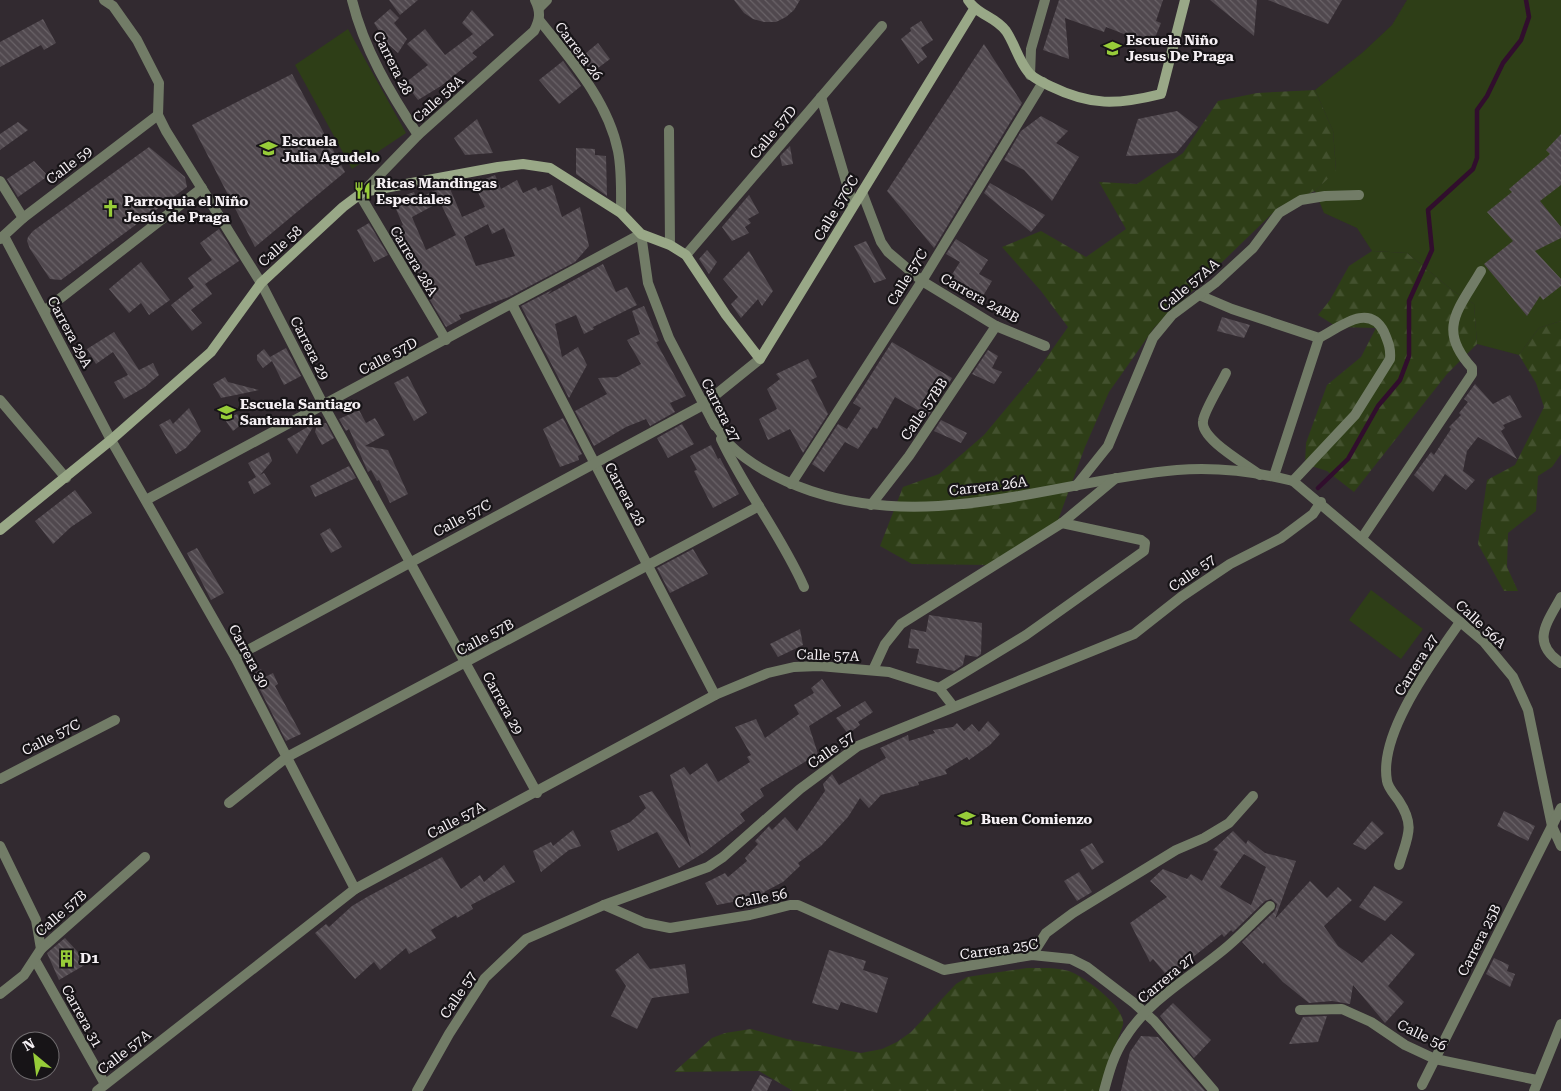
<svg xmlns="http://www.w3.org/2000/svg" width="1561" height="1091" font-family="'Roboto Serif',serif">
<defs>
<pattern id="forest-firs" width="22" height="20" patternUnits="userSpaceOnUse" patternTransform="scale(1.25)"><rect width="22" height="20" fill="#2e3e17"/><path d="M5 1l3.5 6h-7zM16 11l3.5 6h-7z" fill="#43512e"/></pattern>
<pattern id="building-back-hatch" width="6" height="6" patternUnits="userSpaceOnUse" patternTransform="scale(1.25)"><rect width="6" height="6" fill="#50484e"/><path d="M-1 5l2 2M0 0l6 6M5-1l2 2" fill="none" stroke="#6a6368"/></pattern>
</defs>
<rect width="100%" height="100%" fill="#322a30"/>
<!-- grass -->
<g fill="#2e3e17">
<polygon points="1407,0 1561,0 1561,321 1539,328 1519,355 1477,344 1474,304 1453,291 1407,253 1372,251 1357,228 1324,213 1315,191 1336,170 1333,131 1315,90 1362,53 1392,25"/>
<polygon points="348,29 406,133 352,169 295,65"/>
<polygon points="1371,590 1423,629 1401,659 1349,620"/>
</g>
<!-- forest -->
<g fill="url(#forest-firs)">
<polygon points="1315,90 1333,131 1336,171 1315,191 1279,207 1154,328 1109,392 1085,447 1054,531 991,565 912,564 880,546 903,487 939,474 984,435 1035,374 1068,327 1041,291 1002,247 1041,231 1086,257 1126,229 1099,182 1137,184 1183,153 1218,101 1257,93"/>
<polygon points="1372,251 1407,253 1453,291 1474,304 1477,344 1447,374 1354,492 1327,471 1305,464 1306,443 1327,385 1361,357 1376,328 1337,327 1318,315 1330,300 1349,266"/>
<polygon points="1561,321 1561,454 1552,467 1538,476 1536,511 1508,533 1507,567 1518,591 1504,591 1478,544 1487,480 1515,465 1544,407 1536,383 1519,355 1539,328"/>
<path d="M1027,968C1041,968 1055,967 1069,971C1085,977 1126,1007 1123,1025L1099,1091H793L759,1071L674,1072L712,1038L725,1033L751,1029L787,1039L861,1053L882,1049L897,1042L911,1032L956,984L967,977Z"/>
</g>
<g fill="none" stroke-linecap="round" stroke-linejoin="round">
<!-- stream -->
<polyline stroke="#310e2d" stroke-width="4.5" points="1318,488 1348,459 1378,406 1400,380 1409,356 1409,301 1432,250 1428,210 1473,169 1477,158 1477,110 1487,96 1503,63 1521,40 1529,17 1526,0"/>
</g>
<!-- building -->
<g fill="url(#building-back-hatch)" fill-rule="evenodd">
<polygon points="389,0 418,0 400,15"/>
<polygon points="734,0 800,0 794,10 786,17 776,22 764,22 753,19 744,13"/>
<polygon points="1059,0 1163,0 1156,21 1161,23 1152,45 1106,27 1104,32 1065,18 1069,59 1043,50"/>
<polygon points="1210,0 1257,0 1254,36"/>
<polygon points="1268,0 1342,0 1328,24"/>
<polygon points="390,9 399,18 394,23 407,39 398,53 381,38 383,37 374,23"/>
<polygon points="472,10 494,35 472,53 477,57 441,86 418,100 405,83 428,65 407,44 425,29 445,55 473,34 462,23"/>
<polygon points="43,19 56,43 44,50 41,45 0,67 0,42"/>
<polygon points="921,21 933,40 921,48 927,57 918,64 901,39 911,31 910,28"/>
<polygon points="598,43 610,59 590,74 579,59"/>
<polygon points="984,44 1022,103 934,248 887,191"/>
<polygon points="563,61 581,86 559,104 539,80"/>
<polygon points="292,74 345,172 255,247 192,125"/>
<polygon points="1177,111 1198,127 1176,153 1126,156 1138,119"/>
<polygon points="1041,116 1068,131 1056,143 1079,157 1052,201 1024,170 1004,160 1021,131"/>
<polygon points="477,119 493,153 465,155 454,138"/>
<polygon points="18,122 28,130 0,150 0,134"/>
<polygon points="1561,134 1561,185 1540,201 1561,227 1561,238 1535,251 1561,279 1561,286 1543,300 1540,296 1527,316 1484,264 1513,241 1487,212 1512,192 1509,189 1550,154 1546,150"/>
<polygon points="790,146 793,164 782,166 780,156"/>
<polygon points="149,147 185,177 187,187 61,280 50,279 30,249 27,241 28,237 33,231"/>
<polygon points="576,148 595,149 595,155 606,156 607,196 576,174"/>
<polygon points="34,161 48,176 18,197 7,179"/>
<path d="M495,175L501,189L517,180L523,193L536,187L538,191L552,185L562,217L580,207L589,246L575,262L509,297L459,315L461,319L446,327L421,285L404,246L400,249L390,232L403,225L392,200L414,192L417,199L448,184L462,217L485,207L474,184ZM440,202L456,235L426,250L412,217ZM488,224L492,234L504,228L515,256L476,266L464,237Z"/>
<polygon points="990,183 1045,215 1031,232 984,193"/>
<polygon points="749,195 759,213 748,219 751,223 745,227 749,233 732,241 722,227"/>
<polygon points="369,223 388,255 374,262 357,230"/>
<polygon points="219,229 239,261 205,284 212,294 191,310 202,323 192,331 171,305 194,287 188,278 212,260 200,243"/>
<polygon points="956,239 988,260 979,274 992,281 983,296 949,279 960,262 946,254"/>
<polygon points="866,241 886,279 874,283 854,246"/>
<polygon points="707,250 717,262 709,274 699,259"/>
<polygon points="749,251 773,291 762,306 758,299 741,318 731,304 738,297 723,279"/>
<polygon points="141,262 170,300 149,315 141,303 129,313 109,289"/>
<polygon points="603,264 616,292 627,287 637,305 593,327 594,329 584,334 576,315 555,324 562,357 578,347 587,365 569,398 521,306 552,290 547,295"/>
<polygon points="644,306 659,341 656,342 686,396 670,403 675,412 650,426 646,419 626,427 594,446 575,411 607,394 598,378 617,377 641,364 627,340 640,334 632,311"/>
<polygon points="1222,317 1250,325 1244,338 1217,331"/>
<polygon points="114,332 139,370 153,363 159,375 145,387 124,399 114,382 128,375 113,352 96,364 87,349"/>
<polygon points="892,342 952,378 928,416 895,397 877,429 873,427 858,449 845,442 824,472 812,464 838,424 847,429 861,408 853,403"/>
<polygon points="286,348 301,376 284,385 272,361 263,368 257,360 257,355 264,349 270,357"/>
<polygon points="988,350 998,356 992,368 1002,372 994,384 972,374"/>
<polygon points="808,359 817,377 811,380 828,414 803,453 790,429 768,440 759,419 777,409 767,389 780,379 776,374"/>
<polygon points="408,376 427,413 414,421 394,383"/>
<polygon points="225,377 228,382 259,390 221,398 213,384"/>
<polygon points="1475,384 1493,404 1510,395 1522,417 1503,425 1505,428 1501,431 1517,459 1478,437 1467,451 1463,471 1475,480 1466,490 1445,474 1433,492 1414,475 1431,452 1434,455 1451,429 1449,427 1461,415 1459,413 1468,402 1464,399"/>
<polygon points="189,408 201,431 186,448 176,454 159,425 170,419 173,424"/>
<polygon points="359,410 366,423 375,418 385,435 365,446 388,450 408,494 390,503 379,480 377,481 371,470 368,472 349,429 346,431 339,419"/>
<polygon points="237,414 243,423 233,431 225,420"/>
<polygon points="563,418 582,454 578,456 579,460 560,467 543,429"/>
<polygon points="941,420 967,433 961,443 934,431"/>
<polygon points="316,422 297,454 287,439"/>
<polygon points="326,423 334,438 322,445 315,432 317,424"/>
<polygon points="682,424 694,444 668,458 657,438"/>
<polygon points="711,445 718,459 720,458 739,494 713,508 694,471 697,470 690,456"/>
<polygon points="269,452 272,461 260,475 264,473 271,484 254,494 248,482 256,477 248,463"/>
<polygon points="349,466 356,478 315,497 310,486"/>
<polygon points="75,490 92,513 71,527 53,544 35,521"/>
<polygon points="330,528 342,547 331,553 320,534"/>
<polygon points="197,548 224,593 211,600 187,553"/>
<polygon points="693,549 708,574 670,593 657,568"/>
<polygon points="929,615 982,623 981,654 977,657 965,655 963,665 954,671 916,663 919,649 908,648 911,629 926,632"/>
<polygon points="800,629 803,645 778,657 770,644"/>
<polygon points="261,669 265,677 273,673 278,684 275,686 301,734 286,741 252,674"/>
<polygon points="822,679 841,706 809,726 818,754 760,789 764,796 740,814 745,821 705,852 679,868 657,832 618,851 610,831 630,822 646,808 639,796 652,791 691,848 670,775 684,767 690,775 707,763 718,782 750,762 747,757 751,755 735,727 756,719 765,738 799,714 794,705 814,693 811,688"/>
<polygon points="865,701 873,712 858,722 860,725 848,734 836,718"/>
<polygon points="988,721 1000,734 990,745 969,760 967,757 945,770 947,774 918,782 919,785 881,795 869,808 860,798 848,817 821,846 798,863 800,866 783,882 764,892 767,896 755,901 753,898 717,905 705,883 725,873 728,877 747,861 745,858 758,844 755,841 769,826 772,830 785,817 797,831 825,791 823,784 832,774 839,785 886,758 880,748 908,735 909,741 935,733 933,730 953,727 957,723 964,731 972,724 979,732"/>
<polygon points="1504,811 1535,826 1528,841 1497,826"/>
<polygon points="1372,821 1384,833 1365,850 1353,844"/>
<polygon points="573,830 581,846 569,850 541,872 533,851 551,842 553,846"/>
<path d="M1233,831L1246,844L1248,840L1265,853L1296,861L1275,919L1310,881L1327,898L1338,887L1352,900L1324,926L1338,946L1362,963L1391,934L1415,954L1388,986L1404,1002L1385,1023L1353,985L1350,1004L1332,1001L1309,1003L1283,982L1264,962L1263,964L1242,942L1275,911L1277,904L1271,899L1265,901L1233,932L1231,930L1224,937L1222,934L1168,977L1153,959L1150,962L1130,923L1167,897L1150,881L1163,869L1187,879L1191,874L1202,881L1218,852L1213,850ZM1244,854L1266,867L1251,905L1220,887Z"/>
<polygon points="1092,843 1104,862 1092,870 1080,850"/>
<polygon points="442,857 461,889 480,875 484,882 504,865 515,882 471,905 473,909 457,918 456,915 431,930 436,938 409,954 406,948 380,970 374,962 355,979 315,933 326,924 329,927 352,906 367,897"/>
<polygon points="1079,872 1092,892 1077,901 1064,881"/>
<polygon points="1374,886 1403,902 1385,921 1359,907"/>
<polygon points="65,938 88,963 59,980 47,953"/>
<polygon points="829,950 866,961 863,970 888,978 877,1013 841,1002 838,1010 812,1003"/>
<polygon points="638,953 650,969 685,964 689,993 652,998 637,1029 611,1016 626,986 615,970"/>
<polygon points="1494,958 1509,965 1507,971 1515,974 1510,987 1486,974"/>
<polygon points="1173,1003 1211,1040 1194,1058 1160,1016"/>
<polygon points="1327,1016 1318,1042 1289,1044 1303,1017"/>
<polygon points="1141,1036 1158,1037 1205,1091 1121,1091 1130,1052"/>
<polygon points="760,1075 772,1080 767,1091 751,1091"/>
</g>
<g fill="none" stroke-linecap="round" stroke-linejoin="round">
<!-- street -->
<g stroke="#727c67" stroke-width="10">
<polyline points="104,0 113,6 137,40 159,83 158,115 166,131 261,283 324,406 537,793"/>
<path d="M352,0C364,49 390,93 418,135"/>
<polyline points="539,8 547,0"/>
<path d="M540,21C571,60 608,101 618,151C622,171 621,193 621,213"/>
<polyline points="1030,75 1031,49 1045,0"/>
<polyline points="821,97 853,205"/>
<polyline points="669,130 670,245"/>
<polyline points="0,181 23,218"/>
<path d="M363,192L418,135L534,31C540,20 541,12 535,0"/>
<polyline points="862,192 881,242 888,252 922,281 996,326 1045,346"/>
<polyline points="360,195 446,340"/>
<polyline points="4,236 111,440 235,657 355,889"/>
<polyline points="0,239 23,218 158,115"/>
<polyline points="686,255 882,26"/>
<path d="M1199,295L1232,309L1319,338C1340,327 1369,302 1384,332C1388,342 1391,348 1390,359L1355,415L1293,481"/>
<polyline points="512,304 715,695"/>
<polyline points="44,311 202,188"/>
<path d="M1226,373C1221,384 1204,411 1203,421C1200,439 1246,464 1260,475"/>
<polyline points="0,400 66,478"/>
<path d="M712,420C718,428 723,437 729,444C751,466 782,481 811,491C934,532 1054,481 1177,470C1214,467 1257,472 1293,481L1484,642L1513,677L1528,710L1552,826L1561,846"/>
<path d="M721,439C745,490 781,535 804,587"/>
<polyline points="1274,476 1319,338"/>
<polyline points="791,484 922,281 1043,82"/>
<polyline points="1076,486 1108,446 1153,338 1172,315 1215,283 1253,248 1279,213 1301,200 1325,196 1359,195"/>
<polyline points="146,500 641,234 648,283 669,338 715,426"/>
<polyline points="871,505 909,456 996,326"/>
<path d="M1362,538L1472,374V368C1436,329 1459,309 1481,271"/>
<path d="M1561,597C1547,623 1530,642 1561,663"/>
<polyline points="235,657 703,405 760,359"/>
<polyline points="873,670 885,644 901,624 1062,523 1116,478"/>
<polyline points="939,688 1026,635 1144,551 1145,543 1141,540 1062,523"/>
<polyline points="0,779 115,720"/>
<polyline points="229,803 287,757 759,506"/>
<polyline points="0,846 36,920 41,949"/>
<path d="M1399,865C1407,837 1416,827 1399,801C1395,795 1388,788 1387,781C1378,733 1434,660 1460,622"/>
<polyline points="604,905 645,923 670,928 750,915 790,905 798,905 944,970 1032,955 1071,959 1087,967 1134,1003 1154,1021 1214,1091"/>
<polyline points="1032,955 1046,933 1073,913 1176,850 1204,838 1229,823 1253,796"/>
<polyline points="35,960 105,1084"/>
<polyline points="0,994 24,975 41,949 145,857"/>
<polyline points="1300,1010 1342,1009 1371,1022 1405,1045 1435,1059 1537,1080"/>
<polyline points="1422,1085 1561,808"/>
<polyline points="97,1091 355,889 715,695 768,673 794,667 819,666 889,672 939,688 953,706"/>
<polyline points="417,1091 449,1034 485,978 526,939 604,905 708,867 723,857 800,789 858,746 1134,634 1181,597 1230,564 1281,538 1313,514 1321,502"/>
<path d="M1104,1091C1109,1072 1114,1054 1125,1038C1150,998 1193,976 1228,946C1243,933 1256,919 1270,906"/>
<polyline points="1534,1091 1561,1024"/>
</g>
<!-- secondary -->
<g stroke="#99a887" stroke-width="10">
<path d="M968,0C977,15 995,16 1006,31C1015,44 1019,63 1030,74C1035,79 1044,83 1050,86C1091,106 1117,105 1161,94L1185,0"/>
<polyline points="0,530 111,440 211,352 261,283 343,207 363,192 498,167 523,164 550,168 621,213 641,234 670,245 686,255 726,315 760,359 974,9"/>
</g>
</g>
<!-- icons -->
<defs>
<symbol id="school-bare" viewBox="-9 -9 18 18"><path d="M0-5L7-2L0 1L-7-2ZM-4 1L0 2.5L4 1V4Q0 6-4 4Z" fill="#97cc39" stroke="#171417" stroke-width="2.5" paint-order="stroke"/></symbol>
<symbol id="university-bare" viewBox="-9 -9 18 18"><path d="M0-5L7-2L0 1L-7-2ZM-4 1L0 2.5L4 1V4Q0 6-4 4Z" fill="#97cc39" stroke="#171417" stroke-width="2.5" paint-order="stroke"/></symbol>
<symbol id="restaurant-bare" viewBox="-9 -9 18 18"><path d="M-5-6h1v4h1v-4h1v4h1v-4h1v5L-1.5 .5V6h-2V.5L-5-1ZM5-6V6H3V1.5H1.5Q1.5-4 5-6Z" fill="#97cc39" stroke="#171417" stroke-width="2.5" paint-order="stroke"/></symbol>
<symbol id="church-bare" viewBox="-9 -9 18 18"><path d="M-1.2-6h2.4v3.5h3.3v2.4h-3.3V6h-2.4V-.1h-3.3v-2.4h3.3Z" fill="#97cc39" stroke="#171417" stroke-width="2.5" paint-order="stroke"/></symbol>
<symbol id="building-bare" viewBox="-9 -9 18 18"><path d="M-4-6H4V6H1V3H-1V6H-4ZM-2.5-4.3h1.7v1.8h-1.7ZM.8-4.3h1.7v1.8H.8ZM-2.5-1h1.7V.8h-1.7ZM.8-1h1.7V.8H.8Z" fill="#97cc39" stroke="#171417" stroke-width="2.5" paint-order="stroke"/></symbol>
</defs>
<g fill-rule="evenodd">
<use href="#school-bare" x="1100" y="36" width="25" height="25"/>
<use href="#university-bare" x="256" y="136" width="25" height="25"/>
<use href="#restaurant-bare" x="350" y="178" width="25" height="25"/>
<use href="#church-bare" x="98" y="196" width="25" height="25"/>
<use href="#school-bare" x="214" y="400" width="25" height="25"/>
<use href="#school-bare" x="954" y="806" width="25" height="25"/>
<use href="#building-bare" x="54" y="946" width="25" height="25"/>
</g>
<g text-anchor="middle" stroke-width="4.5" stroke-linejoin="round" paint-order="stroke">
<!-- poi labels -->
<g font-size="14" font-weight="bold" fill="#f5f0f4" stroke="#171417" text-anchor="start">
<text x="1126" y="45">Escuela Niño<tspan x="1126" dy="16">Jesus De Praga</tspan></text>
<text x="282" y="146">Escuela<tspan x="282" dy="16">Julia Agudelo</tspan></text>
<text x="376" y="188">Ricas Mandingas<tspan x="376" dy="16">Especiales</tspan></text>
<text x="124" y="206">Parroquia el Niño<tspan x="124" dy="16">Jesús de Praga</tspan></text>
<text x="240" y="409">Escuela Santiago<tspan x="240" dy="16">Santamaria</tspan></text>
<text x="981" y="824">Buen Comienzo</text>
<text x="80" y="963">D1</text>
</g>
<!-- street labels -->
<g font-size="14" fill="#f5f0f4" stroke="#171417">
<text transform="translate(579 51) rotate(53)" y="5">Carrera 26</text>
<text transform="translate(393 63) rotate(63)" y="5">Carrera 28</text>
<text transform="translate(438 99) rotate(-42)" y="5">Calle 58A</text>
<text transform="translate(773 132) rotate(-50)" y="5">Calle 57D</text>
<text transform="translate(69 165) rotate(-37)" y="5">Calle 59</text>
<text transform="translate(836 208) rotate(-59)" y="5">Calle 57CC</text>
<text transform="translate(280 246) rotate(-42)" y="5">Calle 58</text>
<text transform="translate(414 261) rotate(59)" y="5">Carrera 28A</text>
<text transform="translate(907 277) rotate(-58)" y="5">Calle 57C</text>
<text transform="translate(1189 285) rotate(-40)" y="5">Calle 57AA</text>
<text transform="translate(980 298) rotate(29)" y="5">Carrera 24BB</text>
<text transform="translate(70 332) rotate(62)" y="5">Carrera 29A</text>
<text transform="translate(310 348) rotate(63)" y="5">Carrera 29</text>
<text transform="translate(388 356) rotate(-28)" y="5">Calle 57D</text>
<text transform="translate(924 409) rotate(-56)" y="5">Calle 57BB</text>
<text transform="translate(721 410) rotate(63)" y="5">Carrera 27</text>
<text transform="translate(988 486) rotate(-7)" y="5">Carrera 26A</text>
<text transform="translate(625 494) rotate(62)" y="5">Carrera 28</text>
<text transform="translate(462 518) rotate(-28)" y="5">Calle 57C</text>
<text transform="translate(1192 573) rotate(-35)" y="5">Calle 57</text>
<text transform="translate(1481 624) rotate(43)" y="5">Calle 56A</text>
<text transform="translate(485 637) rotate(-28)" y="5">Calle 57B</text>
<text transform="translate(828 655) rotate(2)" y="5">Calle 57A</text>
<text transform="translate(249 656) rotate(62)" y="5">Carrera 30</text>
<text transform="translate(1416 665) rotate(-58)" y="5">Carrera 27</text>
<text transform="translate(503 703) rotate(61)" y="5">Carrera 29</text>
<text transform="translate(51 737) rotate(-27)" y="5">Calle 57C</text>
<text transform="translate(831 750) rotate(-35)" y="5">Calle 57</text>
<text transform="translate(456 820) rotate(-28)" y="5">Calle 57A</text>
<text transform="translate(761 898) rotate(-11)" y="5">Calle 56</text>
<text transform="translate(61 913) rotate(-41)" y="5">Calle 57B</text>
<text transform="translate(1479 940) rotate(-63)" y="5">Carrera 25B</text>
<text transform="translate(999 949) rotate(-8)" y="5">Carrera 25C</text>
<text transform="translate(1166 978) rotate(-40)" y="5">Carrera 27</text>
<text transform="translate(458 995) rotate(-56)" y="5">Calle 57</text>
<text transform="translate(82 1016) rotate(61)" y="5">Carrera 31</text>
<text transform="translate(1422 1035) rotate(26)" y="5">Calle 56</text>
<text transform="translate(124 1052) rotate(-38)" y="5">Calle 57A</text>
</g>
</g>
<!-- north arrow -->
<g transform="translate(35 1056) rotate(331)"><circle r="24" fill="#171417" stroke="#706c6f"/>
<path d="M0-4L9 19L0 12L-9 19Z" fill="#97cc39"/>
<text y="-8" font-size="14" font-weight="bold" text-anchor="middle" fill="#f5f0f4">N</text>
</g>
</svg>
